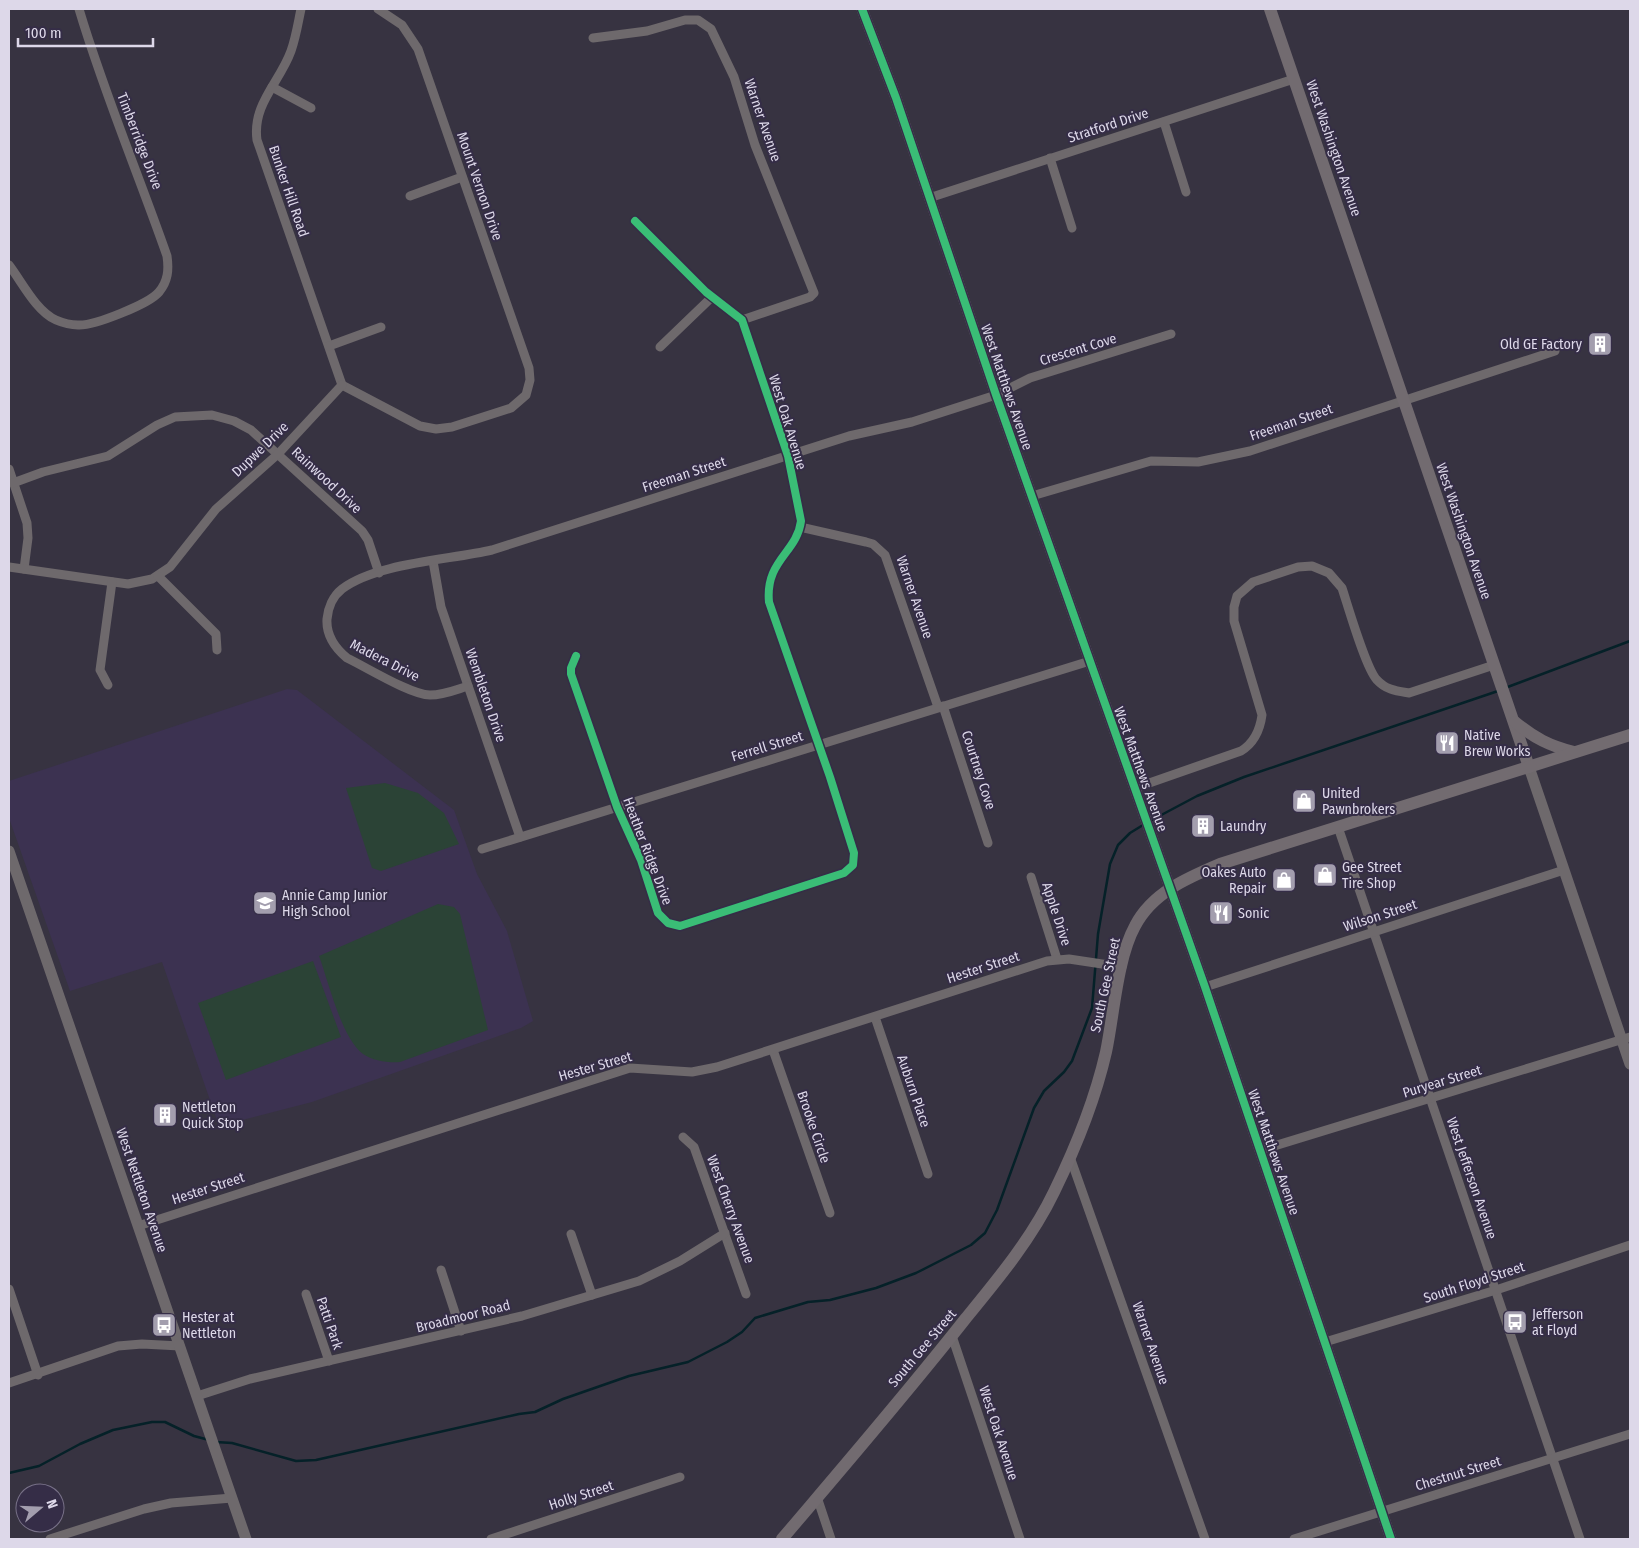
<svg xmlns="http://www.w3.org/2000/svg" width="1639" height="1548" font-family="'Fira Sans Condensed',sans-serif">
<rect width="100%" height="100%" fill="#373341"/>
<!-- built -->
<polygon fill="#3c3251" points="287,689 297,690 454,810 477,874 507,931 533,1021 521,1028 312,1102 219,1126 162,962 70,991 9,818 9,781"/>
<!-- green -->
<g fill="#2b4336">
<polygon points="385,783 418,793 444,813 459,844 381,871 372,868 346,788"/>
<path d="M438,904L454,907L460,914L488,1030L400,1062C389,1063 373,1061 363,1054C341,1037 329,983 319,956Z"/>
<polygon points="313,961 341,1037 226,1080 198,1003"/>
</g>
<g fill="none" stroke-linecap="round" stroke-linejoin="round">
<!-- stream -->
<g stroke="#052128" stroke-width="2.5">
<polyline points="1505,688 1630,641"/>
<polyline points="1150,821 1197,796 1244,777 1498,691"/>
<polyline points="216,1442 232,1443 296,1461 316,1460 519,1414 535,1412 563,1399 629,1376 688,1362 727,1342 742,1332 755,1318 808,1302 830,1300 876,1288 916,1273 971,1245 985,1233 997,1210 1034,1108 1044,1091 1064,1072 1072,1061 1092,1008 1098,934 1110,864 1118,845 1130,833 1143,825"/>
<polyline points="9,1473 39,1466 80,1444 113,1430 152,1422 165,1422 194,1436 209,1440"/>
</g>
<!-- minor -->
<g stroke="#6e696c" stroke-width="9">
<path d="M301,9C298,23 296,37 291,51C280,82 252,104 257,140L342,385"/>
<polyline points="593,38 647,31 685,20 698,20 711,29 734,77 755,145 814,293 810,297 742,320"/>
<polyline points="272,87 311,108"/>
<polyline points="1164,122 1186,192"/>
<polyline points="1050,158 1072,228"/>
<polyline points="410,196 462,177"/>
<polyline points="929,198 1294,79"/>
<path d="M9,265C22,282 36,311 56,320C63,323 71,325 78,325C94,326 149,304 159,292C168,281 169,270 167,256C138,173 104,93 79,9"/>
<polyline points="329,346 381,327"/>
<polyline points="660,347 712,297"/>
<polyline points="342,385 420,426 436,429 452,427 511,408 526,395 530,380 529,368 418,49 402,25 378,9"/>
<polyline points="9,469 27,523 28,538 24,569"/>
<polyline points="13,483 43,472 108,456 157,425 175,417 212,415 234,421 251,430 362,531 368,540 379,573"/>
<polyline points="1032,496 1151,461 1198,462 1250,451 1555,351"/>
<polyline points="800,527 866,542 873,544 885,555 938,707"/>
<polyline points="433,561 441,607 520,837"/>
<polyline points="9,567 128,584 152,579 170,567 216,509 278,454 342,385"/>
<polyline points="158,576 216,634 217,650"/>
<path d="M576,656L571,668V674L617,807L641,860L658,913L668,923L680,926L844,873L853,865L854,853L830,777L769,602C765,560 797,553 801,521L788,456L742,320L706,292L635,221"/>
<polyline points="108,685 100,670 112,582"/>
<path d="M468,686C455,690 444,695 430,695C411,695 366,667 347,658C335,648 326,635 327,619C328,608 333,596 342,589C376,563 449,560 492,550L849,436L912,422L996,395L1030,378L1171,334"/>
<polyline points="943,706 988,843"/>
<path d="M1135,788L1241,751C1254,743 1260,730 1262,715L1234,621V607L1237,596L1253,582L1298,567L1312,566L1329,573L1342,588C1348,606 1366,669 1377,680C1386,690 1397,691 1409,693L1494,665"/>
<polyline points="1338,827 1580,1539"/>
<polyline points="482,849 1090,661"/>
<polyline points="1031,877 1057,959"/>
<polyline points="1205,987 1564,870"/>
<polyline points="875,1017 928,1174"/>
<polyline points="773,1050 830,1213"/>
<polyline points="683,1137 694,1147 746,1294"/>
<polyline points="1261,1150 1630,1037"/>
<polyline points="1070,1157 1205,1539"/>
<polyline points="138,1226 630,1068 692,1072 717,1067 1047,961 1069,959 1122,967"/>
<polyline points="571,1234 592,1295"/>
<polyline points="441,1270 461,1331"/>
<polyline points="9,1289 38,1375"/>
<polyline points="306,1294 329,1361"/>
<polyline points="952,1336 1020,1539"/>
<polyline points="1325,1342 1496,1290 1630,1245"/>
<polyline points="9,1383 118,1346 142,1344 180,1346"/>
<polyline points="197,1396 250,1379 522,1316 639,1281 680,1261 725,1233"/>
<polyline points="817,1497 831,1539"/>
<polyline points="50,1539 144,1509 171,1503 232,1498"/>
<polyline points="491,1539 680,1477"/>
<polyline points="1294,1539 1630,1434"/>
</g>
<!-- tertiary -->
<g stroke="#6e696c" stroke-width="11">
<polyline points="862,9 896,98 996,395 1205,987 1391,1539"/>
<polyline points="1529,767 1630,1064"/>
<polyline points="9,851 246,1539"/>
</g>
<!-- secondary -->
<g stroke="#726b70" stroke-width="12">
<polyline points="1270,9 1529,767"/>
<path d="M1515,722C1534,738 1550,746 1574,752"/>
<path d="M782,1539C844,1466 907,1393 966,1318C998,1279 1032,1238 1054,1192C1076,1147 1095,1100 1106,1052C1114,1014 1117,959 1135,926C1152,893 1187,878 1220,864L1630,735"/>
</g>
<defs>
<g id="cycleway">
<polyline points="862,9 896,98 996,395 1205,987 1391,1539"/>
<path d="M576,656L571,668V674L617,807L641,860L658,913L668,923L680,926L844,873L853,865L854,853L830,777L769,602C765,560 797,553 801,521L788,456L742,320L706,292L635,221"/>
</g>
</defs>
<!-- cycleway casing -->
<use href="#cycleway" stroke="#352d47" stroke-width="11"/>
<!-- cycleway -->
<use href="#cycleway" stroke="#3abd76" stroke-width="8"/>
</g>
<!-- icons -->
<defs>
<symbol id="building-square" viewBox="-11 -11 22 22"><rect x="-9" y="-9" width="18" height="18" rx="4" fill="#a39eae" stroke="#352d47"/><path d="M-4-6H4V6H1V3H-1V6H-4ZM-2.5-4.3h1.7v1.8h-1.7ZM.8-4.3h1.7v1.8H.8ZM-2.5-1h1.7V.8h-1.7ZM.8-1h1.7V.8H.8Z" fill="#fff"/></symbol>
<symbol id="restaurant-square" viewBox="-11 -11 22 22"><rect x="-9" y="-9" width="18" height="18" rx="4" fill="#a39eae" stroke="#352d47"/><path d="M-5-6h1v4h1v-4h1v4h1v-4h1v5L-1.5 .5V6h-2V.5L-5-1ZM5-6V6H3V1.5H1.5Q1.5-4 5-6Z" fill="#fff"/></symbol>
<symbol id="shop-square" viewBox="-11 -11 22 22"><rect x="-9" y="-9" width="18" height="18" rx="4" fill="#a39eae" stroke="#352d47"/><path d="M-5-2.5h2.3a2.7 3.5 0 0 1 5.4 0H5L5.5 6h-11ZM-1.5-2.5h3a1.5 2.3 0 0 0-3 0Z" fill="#fff"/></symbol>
<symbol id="school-square" viewBox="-11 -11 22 22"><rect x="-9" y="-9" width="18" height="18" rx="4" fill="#a39eae" stroke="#352d47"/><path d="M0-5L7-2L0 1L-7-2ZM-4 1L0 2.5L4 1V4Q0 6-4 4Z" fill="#fff"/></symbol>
<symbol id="bus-square" viewBox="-11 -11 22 22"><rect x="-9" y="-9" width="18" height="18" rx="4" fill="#a39eae" stroke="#352d47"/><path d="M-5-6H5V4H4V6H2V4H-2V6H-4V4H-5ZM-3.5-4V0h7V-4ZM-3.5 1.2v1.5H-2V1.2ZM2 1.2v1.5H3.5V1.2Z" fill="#fff"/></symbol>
</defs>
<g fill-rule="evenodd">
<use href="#building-square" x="1586" y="330" width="28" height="28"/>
<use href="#restaurant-square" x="1433" y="729" width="28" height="28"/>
<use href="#shop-square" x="1290" y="787" width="28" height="28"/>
<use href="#building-square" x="1189" y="812" width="28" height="28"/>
<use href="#shop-square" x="1311" y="861" width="28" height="28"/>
<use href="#shop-square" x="1270" y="866" width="28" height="28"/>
<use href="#school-square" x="251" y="889" width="28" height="28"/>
<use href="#restaurant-square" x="1207" y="899" width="28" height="28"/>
<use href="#building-square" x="151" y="1101" width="28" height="28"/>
<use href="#bus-square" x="1501" y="1308" width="28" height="28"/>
<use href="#bus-square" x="150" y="1311" width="28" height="28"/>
</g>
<g text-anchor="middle" stroke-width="4" stroke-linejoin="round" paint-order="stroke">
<!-- street labels -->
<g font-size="14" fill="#ddd8e9" stroke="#352d47">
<text transform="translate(763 120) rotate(71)" y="5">Warner Avenue</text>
<text transform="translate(1108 125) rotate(-18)" y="5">Stratford Drive</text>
<text transform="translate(140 141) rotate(69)" y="5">Timberridge Drive</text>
<text transform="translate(1334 148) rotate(71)" y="5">West Washington Avenue</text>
<text transform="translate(480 186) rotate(71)" y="5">Mount Vernon Drive</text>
<text transform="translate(289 191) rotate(71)" y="5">Bunker Hill Road</text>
<text transform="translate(1078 349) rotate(-17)" y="5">Crescent Cove</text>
<text transform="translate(1007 387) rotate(71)" y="5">West Matthews Avenue</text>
<text transform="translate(788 422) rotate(73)" y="5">West Oak Avenue</text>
<text transform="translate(1291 422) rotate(-19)" y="5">Freeman Street</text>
<text transform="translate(260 449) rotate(-44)" y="5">Dupwe Drive</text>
<text transform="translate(684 474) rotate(-18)" y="5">Freeman Street</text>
<text transform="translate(327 480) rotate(43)" y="5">Rainwood Drive</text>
<text transform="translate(1464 531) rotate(71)" y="5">West Washington Avenue</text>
<text transform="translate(915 597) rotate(71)" y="5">Warner Avenue</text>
<text transform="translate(385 660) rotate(27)" y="5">Madera Drive</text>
<text transform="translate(486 695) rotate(71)" y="5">Wembleton Drive</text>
<text transform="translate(767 746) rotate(-17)" y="5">Ferrell Street</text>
<text transform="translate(1141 769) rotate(70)" y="5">West Matthews Avenue</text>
<text transform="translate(979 770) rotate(72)" y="5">Courtney Cove</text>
<text transform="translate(648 851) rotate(69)" y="5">Heather Ridge Drive</text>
<text transform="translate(1057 914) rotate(72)" y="5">Apple Drive</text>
<text transform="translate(1380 915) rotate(-18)" y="5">Wilson Street</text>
<text transform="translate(983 967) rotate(-18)" y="5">Hester Street</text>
<text transform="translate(1105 985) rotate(-78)" y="5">South Gee Street</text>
<text transform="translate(595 1066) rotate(-16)" y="5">Hester Street</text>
<text transform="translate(1442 1081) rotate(-17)" y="5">Puryear Street</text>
<text transform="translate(914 1091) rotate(71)" y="5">Auburn Place</text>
<text transform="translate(814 1127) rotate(71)" y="5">Brooke Circle</text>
<text transform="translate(1274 1152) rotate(71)" y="5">West Matthews Avenue</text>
<text transform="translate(1472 1178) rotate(71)" y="5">West Jefferson Avenue</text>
<text transform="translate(208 1188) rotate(-18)" y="5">Hester Street</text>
<text transform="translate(142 1190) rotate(71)" y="5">West Nettleton Avenue</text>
<text transform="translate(731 1209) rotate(70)" y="5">West Cherry Avenue</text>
<text transform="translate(1474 1282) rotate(-18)" y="5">South Floyd Street</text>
<text transform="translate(463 1316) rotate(-14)" y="5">Broadmoor Road</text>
<text transform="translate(330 1323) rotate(71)" y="5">Patti Park</text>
<text transform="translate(1151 1343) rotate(71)" y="5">Warner Avenue</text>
<text transform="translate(922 1348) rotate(-50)" y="5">South Gee Street</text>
<text transform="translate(999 1433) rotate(72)" y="5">West Oak Avenue</text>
<text transform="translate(1458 1473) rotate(-17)" y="5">Chestnut Street</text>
<text transform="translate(581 1495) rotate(-18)" y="5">Holly Street</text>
</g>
<!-- poi labels -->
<g font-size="14" fill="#ddd8e9" stroke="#352d47" text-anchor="start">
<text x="1582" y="349" text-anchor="end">Old GE Factory</text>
<text x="1464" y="740">Native<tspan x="1464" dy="16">Brew Works</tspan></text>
<text x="1322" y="798">United<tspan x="1322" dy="16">Pawnbrokers</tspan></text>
<text x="1220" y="831">Laundry</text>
<text x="1342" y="872">Gee Street<tspan x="1342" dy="16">Tire Shop</tspan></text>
<text x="1266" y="877" text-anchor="end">Oakes Auto<tspan x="1266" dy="16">Repair</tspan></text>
<text x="282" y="900">Annie Camp Junior<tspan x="282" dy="16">High School</tspan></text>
<text x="1238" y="918">Sonic</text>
<text x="182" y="1112">Nettleton<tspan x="182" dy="16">Quick Stop</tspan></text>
<text x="1532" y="1319">Jefferson<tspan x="1532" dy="16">at Floyd</tspan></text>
<text x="182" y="1322">Hester at<tspan x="182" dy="16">Nettleton</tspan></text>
</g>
</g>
<!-- border -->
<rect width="1639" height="1548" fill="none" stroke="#ddd8e9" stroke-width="20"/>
<!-- north arrow -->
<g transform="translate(40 1508) rotate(71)"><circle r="24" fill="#352d47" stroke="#787188"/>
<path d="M0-4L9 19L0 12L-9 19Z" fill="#a39eae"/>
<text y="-8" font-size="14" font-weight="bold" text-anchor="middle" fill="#ddd8e9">N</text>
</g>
<!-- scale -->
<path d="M18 38v8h135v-8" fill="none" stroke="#ddd8e9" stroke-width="2.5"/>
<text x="25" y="38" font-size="15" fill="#ddd8e9" stroke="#352d47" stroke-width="4" paint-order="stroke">100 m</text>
</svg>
